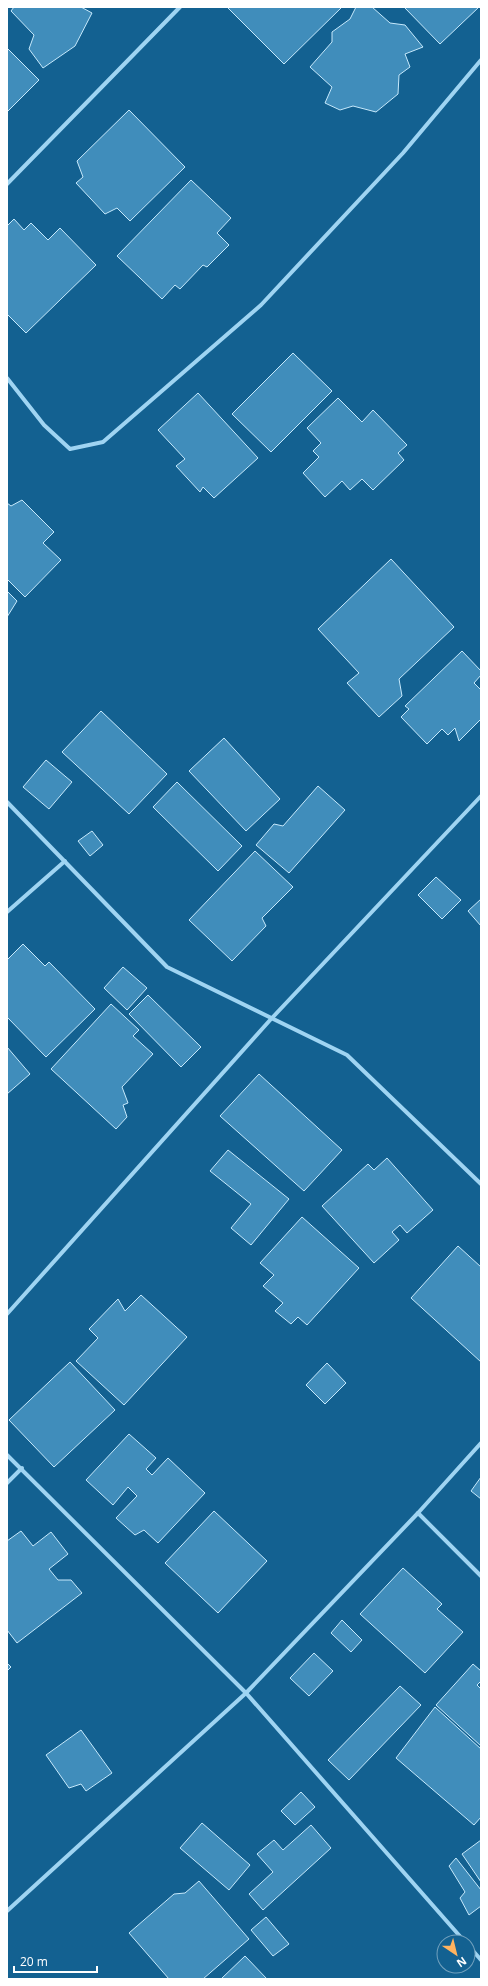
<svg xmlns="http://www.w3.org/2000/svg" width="488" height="1986" font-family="'Open Sans',sans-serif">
<rect width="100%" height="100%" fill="#136191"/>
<!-- building -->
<g fill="#408dbb" stroke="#c6e9fc">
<polygon points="14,7 81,7 92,13 75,46 43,68 29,49 34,35 11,11"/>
<polygon points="229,7 342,7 284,64 228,8"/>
<polygon points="356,7 372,7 390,23 405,25 423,47 405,54 410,67 399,75 398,94 376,112 353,106 340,110 325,103 332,87 310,67 332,42 332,32 350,19"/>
<polygon points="404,7 479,7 440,44"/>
<polygon points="7,48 39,80 7,112"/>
<polygon points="129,110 185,167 130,221 117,208 105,214 76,183 83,177 77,161"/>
<polygon points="191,180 231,218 217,233 229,245 207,267 203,265 180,289 175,285 162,299 117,256"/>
<polygon points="14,219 24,230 31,223 48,240 60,228 96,265 26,333 7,314 7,226"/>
<polygon points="293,353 332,391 271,452 232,414"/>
<polygon points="198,393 258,458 214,498 203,487 200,492 176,466 185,459 158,430"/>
<polygon points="338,398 362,422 373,410 407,445 398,453 404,460 373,490 362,479 350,490 342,481 325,497 303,473 319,457 313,451 321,443 307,428"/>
<polygon points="22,500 54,532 43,543 61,560 25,597 7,579 7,503 11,506"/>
<polygon points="391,559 454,627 399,679 402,696 379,717 347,683 359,673 318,629"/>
<polygon points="7,591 17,601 7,617"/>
<polygon points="462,651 481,671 481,675 474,683 481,690 481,719 459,741 455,728 448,735 442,729 427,744 401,717 409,709 405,706"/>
<polygon points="101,711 167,774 129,814 62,752"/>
<polygon points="224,738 280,799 246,831 189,771"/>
<polygon points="46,760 72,782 49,809 23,787"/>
<polygon points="177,782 242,846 218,871 153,807"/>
<polygon points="318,786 345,810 289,873 256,845 274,824 283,826"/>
<polygon points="92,831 103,845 90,856 78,841"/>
<polygon points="255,851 293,887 262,918 266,926 232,961 189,920"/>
<polygon points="436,877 461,900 442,919 418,895"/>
<polygon points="481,899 481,926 468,911"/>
<polygon points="23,944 45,966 49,962 95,1009 46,1057 7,1017 7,960"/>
<polygon points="123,967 147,988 127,1010 104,988"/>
<polygon points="148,995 201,1047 181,1067 129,1014"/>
<polygon points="111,1004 139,1030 133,1036 153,1054 122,1087 128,1103 123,1105 127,1117 116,1129 51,1069"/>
<polygon points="7,1047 30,1074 7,1094"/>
<polygon points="259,1074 342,1150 304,1191 220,1116"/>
<polygon points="228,1150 289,1199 251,1245 231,1228 251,1204 210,1171"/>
<polygon points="387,1158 433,1210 407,1233 400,1225 392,1232 399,1240 374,1263 322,1206 368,1164 374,1170"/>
<polygon points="302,1217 359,1268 307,1325 298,1317 291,1324 275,1311 283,1303 263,1286 274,1275 260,1263"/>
<polygon points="458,1246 481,1267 481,1362 411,1298"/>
<polygon points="141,1295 187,1337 124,1405 76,1361 98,1338 89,1329 118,1299 125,1311"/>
<polygon points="70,1362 115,1410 54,1467 9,1420"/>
<polygon points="327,1363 346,1383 325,1404 306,1385"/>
<polygon points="129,1434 156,1458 146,1469 152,1475 168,1458 205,1493 158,1543 144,1530 135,1535 116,1518 137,1496 128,1487 113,1505 86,1480"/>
<polygon points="481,1477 481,1499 471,1491"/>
<polygon points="214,1511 267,1561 218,1613 165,1563"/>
<polygon points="21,1531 33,1546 51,1532 68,1554 49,1569 58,1580 71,1580 82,1593 17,1643 7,1630 7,1541"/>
<polygon points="403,1568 442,1604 437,1609 463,1632 425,1673 360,1614"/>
<polygon points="342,1620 362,1640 351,1652 331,1633"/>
<polygon points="314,1653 333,1671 309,1696 290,1678"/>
<polygon points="7,1663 11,1667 7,1671"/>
<polygon points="473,1664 481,1671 481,1681 477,1685 481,1689 481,1746 436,1705"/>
<polygon points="400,1686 421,1705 349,1780 328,1760"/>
<polygon points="435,1707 481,1749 481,1817 474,1825 396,1758"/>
<polygon points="81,1730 112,1773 86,1791 81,1784 69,1788 46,1755"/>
<polygon points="301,1792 315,1807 295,1825 281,1811"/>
<polygon points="202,1823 250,1865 229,1890 180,1848"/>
<polygon points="311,1825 331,1848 263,1910 249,1894 273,1872 257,1854 274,1840 283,1850"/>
<polygon points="481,1840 481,1882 462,1854"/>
<polygon points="456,1858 481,1890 481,1906 469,1915 460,1898 465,1892 449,1866"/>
<polygon points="199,1881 249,1939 203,1979 169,1979 129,1933 174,1894 185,1893"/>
<polygon points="266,1917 289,1944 273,1956 251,1930"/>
<polygon points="245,1956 267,1979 221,1979"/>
</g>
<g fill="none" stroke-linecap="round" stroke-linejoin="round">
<!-- street -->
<g stroke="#9fd4f2" stroke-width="4">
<polyline points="7,184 180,7"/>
<polyline points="7,378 44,425 70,449 103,442 261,305 403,153 481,60"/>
<polyline points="7,802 167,967 347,1055 481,1184"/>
<polyline points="7,912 65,861"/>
<polyline points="7,1314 271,1019 481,796"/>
<polyline points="7,1455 246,1693 465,1942"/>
<polyline points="7,1483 22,1468"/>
<polyline points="418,1513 481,1576"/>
<polyline points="7,1911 246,1693 418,1513 481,1443"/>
<polyline points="468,1945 481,1960"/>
</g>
</g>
<!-- border -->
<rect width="488" height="1986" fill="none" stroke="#ffffff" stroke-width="16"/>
<!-- north arrow -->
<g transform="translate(456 1954) rotate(145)"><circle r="19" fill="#136191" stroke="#71a0bd"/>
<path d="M0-3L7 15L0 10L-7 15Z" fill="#ffb35f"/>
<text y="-6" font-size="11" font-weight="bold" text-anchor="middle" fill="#ffffff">N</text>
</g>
<!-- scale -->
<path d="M14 1966v6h83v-6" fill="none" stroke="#ffffff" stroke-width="2"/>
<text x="20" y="1966" font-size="12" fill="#ffffff" stroke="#136191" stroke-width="3" paint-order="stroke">20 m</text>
</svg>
